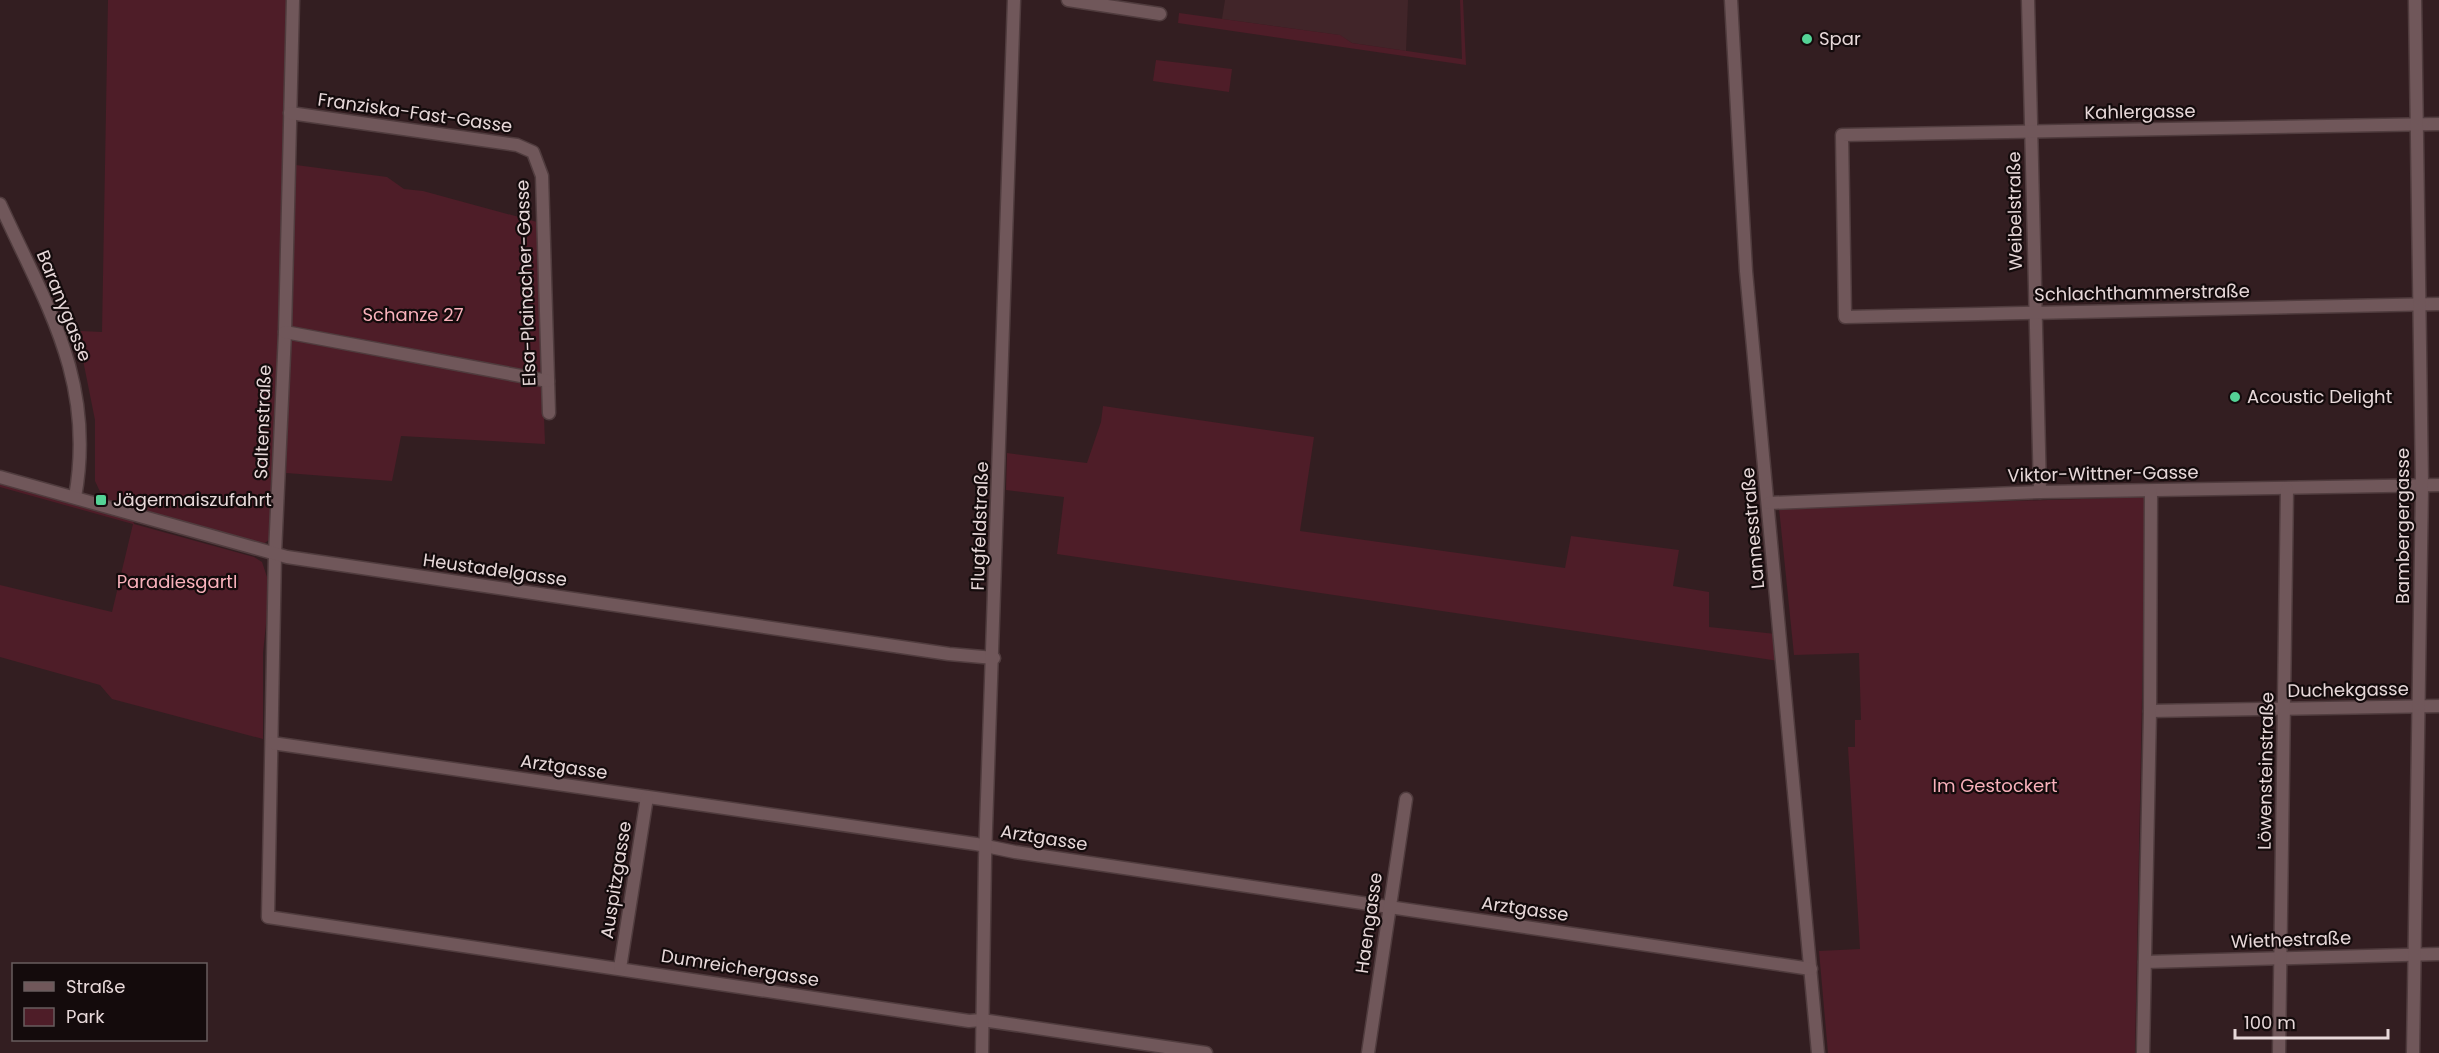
<svg xmlns="http://www.w3.org/2000/svg" width="2439" height="1053" font-family="Poppins,sans-serif">
<rect width="100%" height="100%" fill="#331e21"/>
<!-- built -->
<polygon fill="#412529" points="1225,0 1408,0 1406,51 1352,43 1339,35 1222,19"/>
<!-- green -->
<g fill="#4e1d28">
<polygon points="108,0 287,0 273,537 262,545 104,500 95,481 95,420 82,355 81,331 102,332"/>
<polygon points="1460,0 1463,0 1466,65 1178,23 1179,13 1340,35 1352,43 1462,59"/>
<polygon points="1156,60 1232,69 1229,92 1153,81"/>
<polygon points="296,165 387,177 404,189 423,191 537,222 545,444 401,436 392,481 286,473"/>
<polygon points="1103,406 1314,437 1300,531 1565,568 1571,536 1679,550 1673,586 1709,592 1709,627 1776,634 1779,661 1057,554 1064,497 1006,490 1007,453 1087,463 1101,422"/>
<polygon points="0,482 133,520 134,524 254,557 262,562 270,586 263,653 263,739 112,699 100,685 0,657 0,585 112,612 133,524 0,487"/>
<polygon points="2146,497 2135,1053 1828,1053 1819,951 1860,949 1848,747 1855,747 1855,720 1861,720 1859,653 1794,655 1779,508"/>
</g>
<g fill="none" stroke-linecap="round" stroke-linejoin="round">
<defs>
<g id="minor">
<polyline points="293,0 285,332 275,554 268,917 969,1021 982,1020 1206,1053"/>
<polyline points="1068,0 1160,14"/>
<polyline points="1731,0 1746,271 1818,1053"/>
<polyline points="2028,0 2040,492"/>
<polyline points="290,113 517,145 533,152 542,176 549,413"/>
<polyline points="2439,124 1842,135 1845,317 2439,304"/>
<path d="M0,204C46,305 96,381 75,497"/>
<polyline points="285,332 548,381"/>
<polyline points="0,477 287,557 949,654 994,658"/>
<polyline points="1769,503 2040,492 2439,485"/>
<polyline points="2150,711 2439,706"/>
<polyline points="272,743 976,844 1015,852 1811,969"/>
<polyline points="2145,962 2439,954"/>
<polyline points="620,968 647,797"/>
<polyline points="982,1053 985,858 1014,0"/>
<polyline points="1368,1053 1406,799"/>
<polyline points="2143,1053 2150,711 2151,491"/>
<polyline points="2279,1053 2287,489"/>
<polyline points="2413,1053 2422,486 2415,0"/>
</g>
</defs>
<!-- minor casing -->
<use href="#minor" stroke="#503c3e" stroke-width="15"/>
<!-- minor -->
<use href="#minor" stroke="#70575a" stroke-width="12"/>
</g>
<!-- markers -->
<g fill="#54d396" stroke="#140b0c" stroke-width="2">
<circle cx="1807" cy="39" r="6"/>
<circle cx="2235" cy="397" r="6"/>
<rect x="95" y="494" width="12" height="12" rx="3"/>
</g>
<g text-anchor="middle" stroke-width="4.5" stroke-linejoin="round" paint-order="stroke">
<!-- poi labels -->
<g font-size="18" fill="#e7d8d9" stroke="#140b0c" text-anchor="start">
<text x="1819" y="45">Spar</text>
<text x="2247" y="403">Acoustic Delight</text>
<text x="113" y="506">Jägermaiszufahrt</text>
</g>
<!-- street labels -->
<g font-size="18" fill="#e7d8d9" stroke="#140b0c">
<text transform="translate(2140 112) rotate(-1)" y="6">Kahlergasse</text>
<text transform="translate(415 113) rotate(8)" y="6">Franziska-Fast-Gasse</text>
<text transform="translate(2015 211) rotate(-91)" y="6">Weibelstraße</text>
<text transform="translate(526 283) rotate(-92)" y="6">Elsa-Plainacher-Gasse</text>
<text transform="translate(2142 293) rotate(-1)" y="6">Schlachthammerstraße</text>
<text transform="translate(64 306) rotate(68)" y="6">Baranygasse</text>
<text transform="translate(263 422) rotate(-88)" y="6">Saltenstraße</text>
<text transform="translate(2103 474) rotate(-1)" y="6">Viktor-Wittner-Gasse</text>
<text transform="translate(980 526) rotate(-88)" y="6">Flugfeldstraße</text>
<text transform="translate(2403 526) rotate(-90)" y="6">Bambergergasse</text>
<text transform="translate(1753 528) rotate(-95)" y="6">Lannesstraße</text>
<text transform="translate(495 570) rotate(8)" y="6">Heustadelgasse</text>
<text transform="translate(2348 690) rotate(-1)" y="6">Duchekgasse</text>
<text transform="translate(564 767) rotate(8)" y="6">Arztgasse</text>
<text transform="translate(2266 771) rotate(-89)" y="6">Löwensteinstraße</text>
<text transform="translate(1044 838) rotate(9)" y="6">Arztgasse</text>
<text transform="translate(616 880) rotate(-81)" y="6">Auspitzgasse</text>
<text transform="translate(1525 909) rotate(8)" y="6">Arztgasse</text>
<text transform="translate(1369 923) rotate(-82)" y="6">Haengasse</text>
<text transform="translate(2291 940) rotate(-2)" y="6">Wiethestraße</text>
<text transform="translate(740 968) rotate(9)" y="6">Dumreichergasse</text>
</g>
<!-- park labels -->
<g font-size="18" fill="#f8b1bb" stroke="#140b0c">
<text x="413" y="321">Schanze 27</text>
<text x="177" y="588">Paradiesgartl</text>
<text x="1995" y="792">Im Gestockert</text>
</g>
</g>
<!-- legend -->
<rect x="12" y="963" width="195" height="78" fill="#140b0c" stroke="#685d5e" stroke-width="1.5"/>
<rect x="24" y="982" width="30" height="9" fill="#70575a" stroke="#685d5e" stroke-width="1.5"/>
<text x="66" y="993" font-size="18" fill="#e7d8d9">Straße</text>
<rect x="24" y="1008" width="30" height="18" fill="#4e1d28" stroke="#685d5e" stroke-width="1.5"/>
<text x="66" y="1023" font-size="18" fill="#e7d8d9">Park</text>
<!-- scale -->
<path d="M2235 1029v9h153v-9" fill="none" stroke="#e7d8d9" stroke-width="3"/>
<text x="2244" y="1029" font-size="18" fill="#e7d8d9" stroke="#140b0c" stroke-width="4.5" paint-order="stroke">100 m</text>
</svg>
